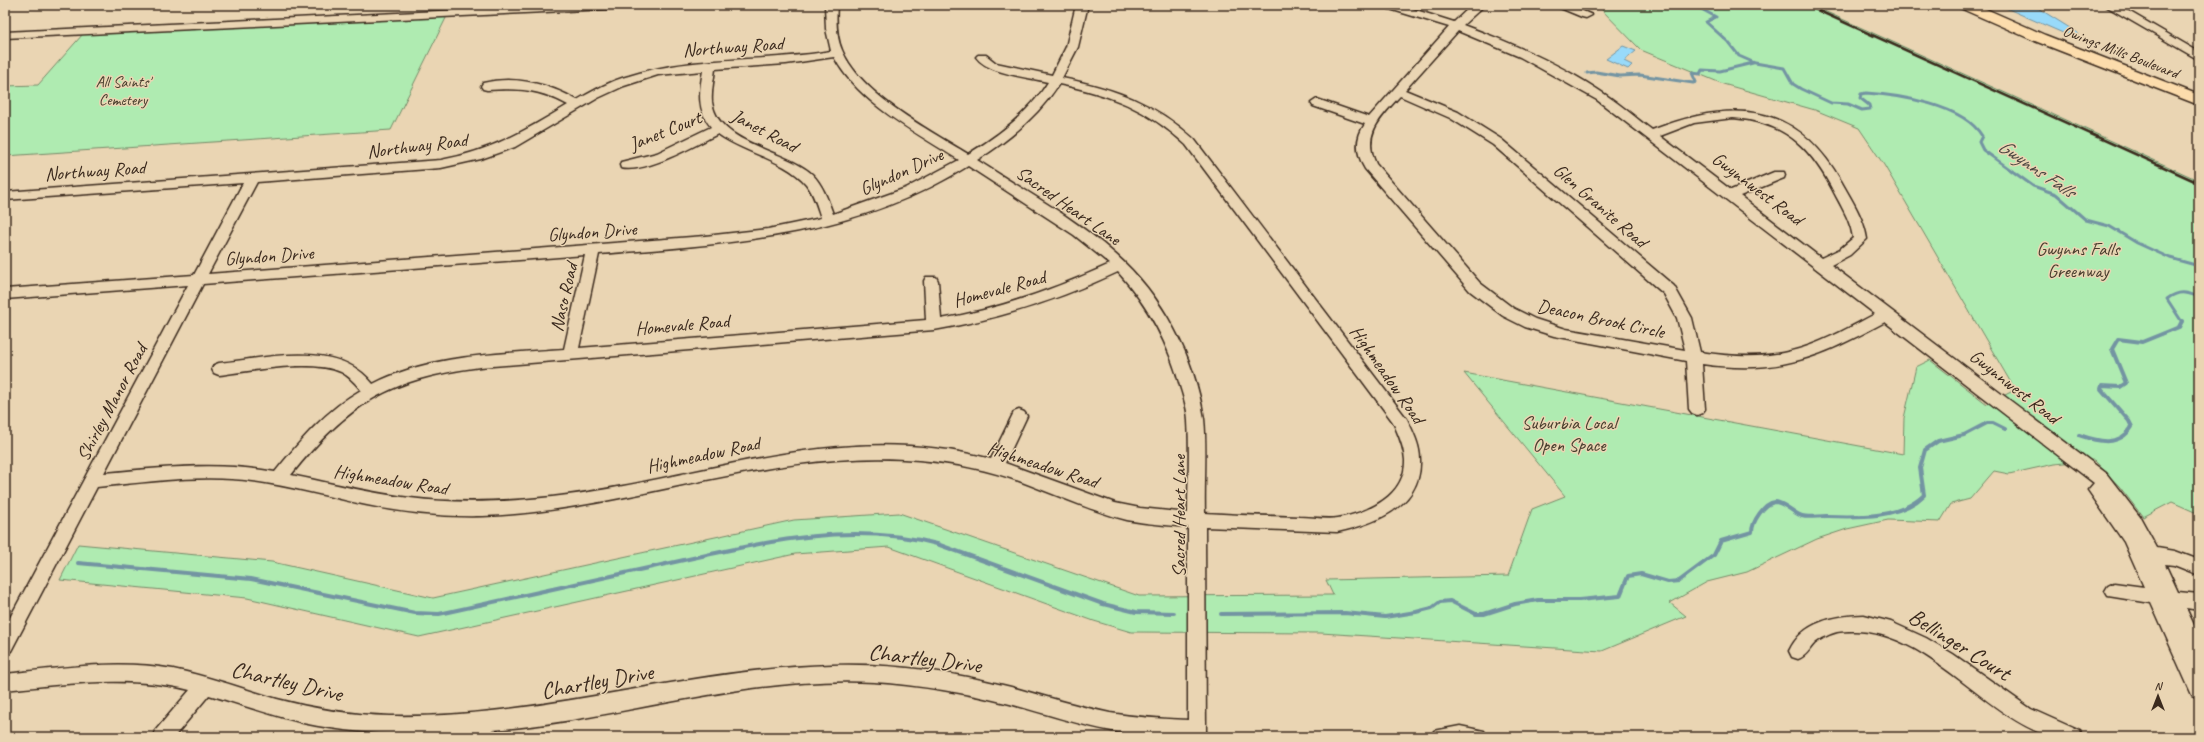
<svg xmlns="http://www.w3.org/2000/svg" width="2204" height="742" font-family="Caveat,sans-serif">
<rect width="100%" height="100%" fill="#ead5b3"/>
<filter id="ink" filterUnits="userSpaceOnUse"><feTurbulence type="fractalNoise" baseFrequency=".025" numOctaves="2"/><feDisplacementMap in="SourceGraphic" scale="8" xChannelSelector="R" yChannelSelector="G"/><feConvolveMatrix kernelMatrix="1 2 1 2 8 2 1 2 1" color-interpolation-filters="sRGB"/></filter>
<g filter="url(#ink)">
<!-- green -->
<g fill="#afebb1" stroke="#758a68">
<polygon points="1597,5 1811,5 2198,180 2195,183 2199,185 2199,514 2172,502 2143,517 2119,486 2094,460 2054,464 2009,474 1994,471 1970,499 1951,504 1940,522 1888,520 1847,529 1817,539 1747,572 1707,582 1670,603 1686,616 1602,651 1321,633 1131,632 1094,621 889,547 795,554 419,637 247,598 60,580 78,544 272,562 433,598 794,520 899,513 1139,596 1333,595 1326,580 1508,576 1532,509 1565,496 1464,373 1903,454 1904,418 1916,367 1930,360 1987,404 2011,392 2014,388 1884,165 1859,128 1815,110 1723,84 1641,50"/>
<polygon points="447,16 391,130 5,156 5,86 38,85 83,34"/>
</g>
<!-- water -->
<g fill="#98dafa" stroke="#7394a2">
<polygon points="1999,5 2033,5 2078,33 2077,36 2063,33"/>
<polygon points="1623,46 1636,51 1624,61 1632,65 1628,69 1606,59"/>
</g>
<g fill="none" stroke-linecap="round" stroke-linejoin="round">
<!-- stream-far1 -->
<g stroke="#7394a2" stroke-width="3">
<path d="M1694,5L1716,17L1706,22L1728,42L1739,56L1755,63L1784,68L1793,84L1801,89L1831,103L1848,104L1862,110L1870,109L1869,105L1860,98L1861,94L1866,93C1899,95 1964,105 1982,136L1979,142L1983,150L2033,186L2056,194L2086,220L2109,226L2137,243L2170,258L2199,266"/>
<polyline points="1587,73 1596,72 1620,76 1640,75 1693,83 1696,82 1692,73 1700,74 1702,70 1720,71 1753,63"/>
<path d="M2182,322L2167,299C2179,290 2186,292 2199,297"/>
</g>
<!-- stream -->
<g stroke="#7394a2" stroke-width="4">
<path d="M2079,435C2099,442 2119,447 2132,427L2129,421L2101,389L2102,386L2120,387L2126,383L2112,349L2118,339L2142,342L2179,327L2182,321"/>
<path d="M78,563L251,579L415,613L439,614C512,598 585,582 657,566C750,546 842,519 937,544L1103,604L1136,612L1174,613"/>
<path d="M1221,614L1345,613L1385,617L1416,612L1432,608L1440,602L1450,601L1476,614H1484L1515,604L1538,600H1579L1620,596L1628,576L1641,574L1668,582L1679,581L1714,555L1721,541L1752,532C1752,522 1764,503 1775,502C1784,502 1793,513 1802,516C1808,518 1819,516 1826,516C1857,517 1900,519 1924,495L1920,468L1925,450L1938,441L1964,435L1987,423H1993L2005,429"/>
</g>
<defs>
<g id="minor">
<polygon points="560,5 635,5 629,8 5,38 5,32"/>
<path d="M825,5H837C836,20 836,36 842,50C860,94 929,130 968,154C998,136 1030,112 1048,82C1028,77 988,74 976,57L978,55H986L996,63L1052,75L1066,47L1076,5H1088L1078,47L1062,78C1116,89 1153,102 1194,139L1407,419C1413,432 1420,445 1420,460C1422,507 1374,524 1337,532L1205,527L1206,737C1175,737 1143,737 1112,731C1078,725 1044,713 1010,704C966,693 920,685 874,682C744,675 620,720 492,730L490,737H472L473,732C416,736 358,735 303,723C271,715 240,704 209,695L174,737H153L155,731L190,690C128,675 67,684 5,690V674C61,668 117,659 173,669C208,676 243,689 277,699C314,709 352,715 390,716C541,719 682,669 832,665C892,663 953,672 1011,687C1044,696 1076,706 1110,713C1135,717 1162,719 1188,720V527C1168,525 1147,524 1127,520C1091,511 1057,495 1022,482C989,470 954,463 919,460C771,447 630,511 483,516C444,517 405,513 367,505C329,497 291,486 253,481C201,474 148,482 97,487L11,651L5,653V627L188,285L5,299V289L194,275L243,183L5,200V192L441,160C491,151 525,131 568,105C539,89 520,88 487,90L483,89L481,86L483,83C515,75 549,84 577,100C593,91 610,81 629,76C694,55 764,63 831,51L826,29ZM834,57C858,103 917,133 959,160L906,188L833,214C828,200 823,185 812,174C784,149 718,145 712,102C711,91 714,79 715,69L786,64ZM703,71C699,92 697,110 711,127L657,153L621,162L620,165L621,168C646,174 695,145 718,134C744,153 786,160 806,184C814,194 817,206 821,218L768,229L705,236L208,274L257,182L441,168L481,159L515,147L598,98L624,86L658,75ZM1059,84C1111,95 1146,108 1186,145L1393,422C1398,434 1404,446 1405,460C1406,495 1369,513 1338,518C1326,520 1311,517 1299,517C1267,516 1236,515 1205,513C1204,485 1207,447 1204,419C1195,357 1162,295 1115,254C1074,217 1023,190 977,160C1008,141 1039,115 1059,84ZM968,166L1074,235L1110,264C1055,289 1000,309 941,319L938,281L936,277H926L924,281L926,320L579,348L599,254C727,244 856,237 968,166ZM585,255L564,349C500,354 431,354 373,384C338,339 268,358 219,363L214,365L212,369L214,373L219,375C252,371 311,359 341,372C349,376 355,383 361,390C326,410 300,441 275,472C218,461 161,468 104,473L203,284ZM1118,272C1149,307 1169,344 1181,389C1184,399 1188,411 1188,421C1190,452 1188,482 1188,513L1140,508L1115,503L1005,463L1027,416L1024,412L1019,410L1014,412L991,459C836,418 703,480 552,497C504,502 457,504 410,498C369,493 330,483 291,475C349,403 389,379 480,367L934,330C998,319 1059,300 1118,272Z"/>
<path d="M1381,5H1400L1454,22L1472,5H1485L1463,25C1512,43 1563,65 1606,95C1621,105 1636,118 1652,130C1732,99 1795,101 1841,181C1851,199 1864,218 1867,239L1850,255L1831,265L2106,473L2140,517L2157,548L2175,551L2199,560V575L2174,565L2165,564L2178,592L2199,594V610L2186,608L2199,636V663L2196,662L2199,669V698L2192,695L2151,603L2108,596L2105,591L2108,586L2114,583L2144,587L2124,542L2088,490L2094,483L1885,322C1818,358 1779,375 1702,364L1705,409L1702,413L1697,415L1692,413L1689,409L1686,361L1554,336L1525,327L1503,316L1470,291L1365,169C1356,154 1355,138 1365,124L1313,106L1311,103L1317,99L1369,117L1449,27L1383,7ZM1458,31L1520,57L1597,100L1875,314C1808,350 1778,364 1700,352L1692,318L1674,286L1501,139L1458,112L1405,90ZM1400,96L1450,118L1493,145L1664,294L1677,318L1685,350L1566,329L1535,319L1513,308L1480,283L1376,164C1362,134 1380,118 1400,96ZM1733,118C1788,122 1813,150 1837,198C1844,211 1851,223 1853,238L1840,249L1821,258L1740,196L1784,178L1785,175L1784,172H1774L1731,190L1660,136L1694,123Z"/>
<polygon points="1553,5 1569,5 1592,15 1586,18 1582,17"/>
<polygon points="2104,5 2118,5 2199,52 2199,60"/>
<path d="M1864,615L1891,622L1926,638L1953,654L2031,709L2080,731L2082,737C2072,737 2059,739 2049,736C1983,715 1926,629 1852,631C1848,631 1842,631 1837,632C1830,634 1821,638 1815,643C1809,649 1807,656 1798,659L1792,657L1789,651C1803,621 1834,616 1864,615Z"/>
<polygon points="1460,726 1484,731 1486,737 1432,737 1434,731"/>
</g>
<polygon id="major" points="1958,5 1977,5 2045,35 2199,95 2199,105 2035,41 1960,8"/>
</defs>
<!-- minor casing -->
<use href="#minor" stroke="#3b2a1e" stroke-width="3"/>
<!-- major casing -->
<use href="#major" stroke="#3b2a1e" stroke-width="3"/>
<!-- minor -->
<use href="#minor" fill="#ead5b3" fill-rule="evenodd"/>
<!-- major -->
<use href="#major" fill="#fcdcac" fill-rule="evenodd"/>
<!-- rail -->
<polyline stroke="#3b2a1e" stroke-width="2.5" points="1806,5 2199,183"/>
</g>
</g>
<g text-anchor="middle" stroke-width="3" stroke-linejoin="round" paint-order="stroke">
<!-- far-street labels -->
<g font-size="16" fill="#3b2a1e" stroke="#ead5b3">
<text transform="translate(2121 51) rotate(21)" y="6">Owings Mills Boulevard</text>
</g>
<!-- far-park labels -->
<g font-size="16" fill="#473d2d" stroke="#ead5b3">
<text x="123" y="87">All Saints'<tspan x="123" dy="18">Cemetery</tspan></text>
</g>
<!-- street labels -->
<g font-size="19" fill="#3b2a1e" stroke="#ead5b3">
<text transform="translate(733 46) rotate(-4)" y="7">Northway Road</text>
<text transform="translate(665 130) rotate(-22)" y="7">Janet Court</text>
<text transform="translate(765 130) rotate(28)" y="7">Janet Road</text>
<text transform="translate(417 145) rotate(-7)" y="7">Northway Road</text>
<text transform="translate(95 170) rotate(-4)" y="7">Northway Road</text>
<text transform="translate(901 171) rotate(-24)" y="7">Glyndon Drive</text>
<text transform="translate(1758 188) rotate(37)" y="7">Gwynnwest Road</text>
<text transform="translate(1069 205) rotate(35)" y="7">Sacred Heart Lane</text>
<text transform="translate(1601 205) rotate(41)" y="7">Glen Granite Road</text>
<text transform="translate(592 231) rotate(-4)" y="7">Glyndon Drive</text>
<text transform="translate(269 255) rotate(-4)" y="7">Glyndon Drive</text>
<text transform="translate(999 288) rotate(-15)" y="7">Homevale Road</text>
<text transform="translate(563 297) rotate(-77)" y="7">Naso Road</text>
<text transform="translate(1601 318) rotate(12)" y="7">Deacon Brook Circle</text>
<text transform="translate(682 324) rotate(-5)" y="7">Homevale Road</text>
<text transform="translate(1388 374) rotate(55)" y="7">Highmeadow Road</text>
<text transform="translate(2015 386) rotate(38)" y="7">Gwynnwest Road</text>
<text transform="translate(111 402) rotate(-62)" y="7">Shirley Manor Road</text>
<text transform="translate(703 454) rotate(-12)" y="7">Highmeadow Road</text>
<text transform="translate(1043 464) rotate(18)" y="7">Highmeadow Road</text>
<text transform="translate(391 479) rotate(9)" y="7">Highmeadow Road</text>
<text transform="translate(1178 516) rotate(-90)" y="7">Sacred Heart Lane</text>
</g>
<!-- park labels -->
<g font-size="19" fill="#473d2d" stroke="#ead5b3">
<text x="2078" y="255">Gwynns Falls<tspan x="2078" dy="22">Greenway</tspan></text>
<text x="1569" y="429">Suburbia Local<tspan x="1569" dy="22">Open Space</tspan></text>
</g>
<!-- water labels -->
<g font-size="20" font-style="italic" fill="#49443f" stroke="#ead5b3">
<text transform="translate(2037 168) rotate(34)" y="7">Gwynns Falls</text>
</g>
<!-- near-street labels -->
<g font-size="23" fill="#3b2a1e" stroke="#ead5b3">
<text transform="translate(1960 644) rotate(32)" y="8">Bellinger Court</text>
<text transform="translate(925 658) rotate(7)" y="8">Chartley Drive</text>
<text transform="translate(287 681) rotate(13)" y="8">Chartley Drive</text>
<text transform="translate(597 681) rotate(-10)" y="8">Chartley Drive</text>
</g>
</g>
<!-- margin -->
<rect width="2204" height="742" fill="none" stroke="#ead5b3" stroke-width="20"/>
<rect x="10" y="10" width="2184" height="722" fill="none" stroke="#3b2a1e" stroke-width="1.5" filter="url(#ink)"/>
<!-- north arrow -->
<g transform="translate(2158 696)" stroke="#ead5b3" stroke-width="3" paint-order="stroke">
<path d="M0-3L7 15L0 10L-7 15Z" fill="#3b2a1e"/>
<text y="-6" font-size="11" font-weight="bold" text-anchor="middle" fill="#3b2a1e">N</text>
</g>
</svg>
